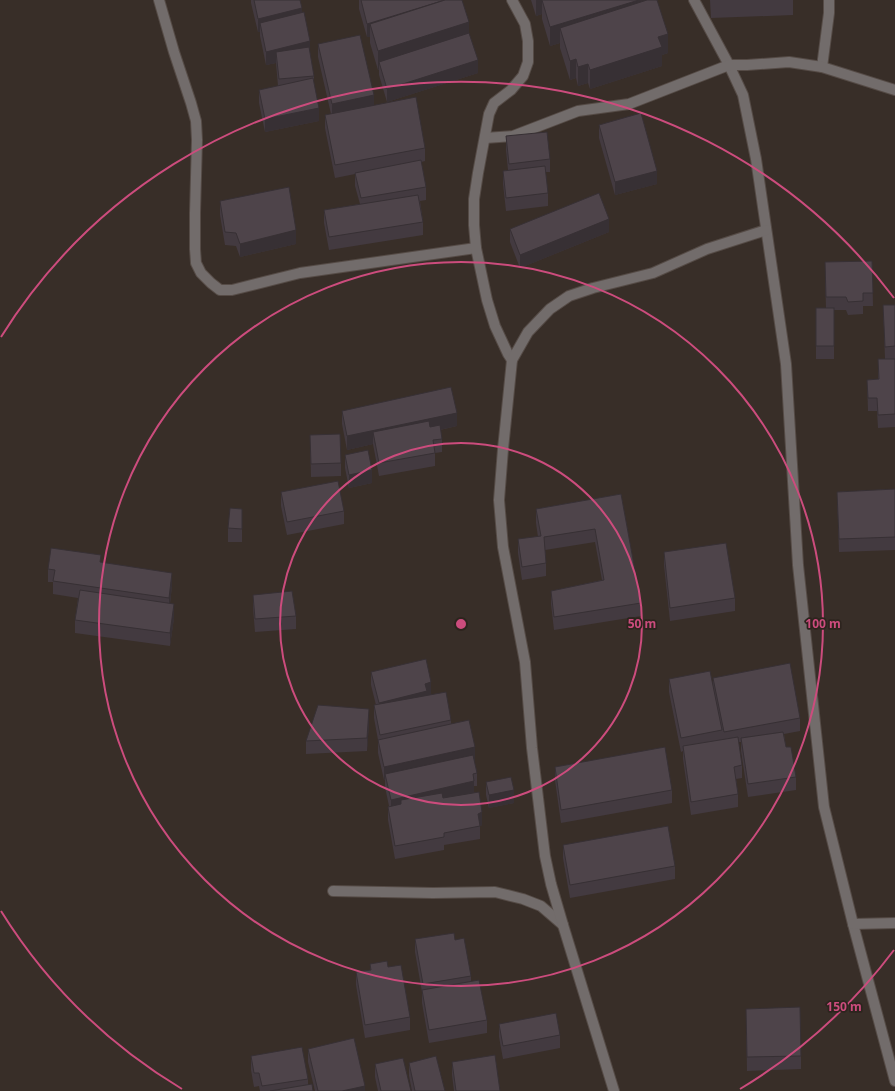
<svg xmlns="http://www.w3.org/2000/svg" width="895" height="1091" font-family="'Noto Sans',sans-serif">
<rect width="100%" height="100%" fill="#382e28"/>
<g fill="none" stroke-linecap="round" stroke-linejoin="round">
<defs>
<g id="minor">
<polyline points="159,0 174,52 191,103 196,121 197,140 195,213 195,249 196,263 201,273 211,283 220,290 232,290 300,273 476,248"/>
<polyline points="694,0 729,65 743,95 756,159 786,364 798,565 824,807 853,924 895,1081"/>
<polyline points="822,67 829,13 829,0"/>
<polyline points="485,138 513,136 578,111 629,104 729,65 747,65 789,62 822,67 895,90"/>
<polyline points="512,360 508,354 495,326 487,300 476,248 474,225 474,199 478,173 489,114 494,103 511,90 523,76 528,62 528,41 525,24 512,0"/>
<polyline points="333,891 433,893 495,892 523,899 541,906 563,925"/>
<polyline points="853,924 895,923"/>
<polyline points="614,1091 563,925 551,884 545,856 532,748 525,662 503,547 499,500 503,449 512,360 528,332 550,309 569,296 593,288 653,273 707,249 766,230"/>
</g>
</defs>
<!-- minor casing -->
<use href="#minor" stroke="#554b46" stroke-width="12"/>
<!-- minor -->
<use href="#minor" stroke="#726c6b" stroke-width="10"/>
</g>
<!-- wall -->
<g fill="#433a40">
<polygon points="251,0 300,0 314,76 314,85 319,121 265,132 259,103 259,90 278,86 276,63 266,65 260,36 260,32 258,32 251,3"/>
<polygon points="359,0 462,0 469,34 478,73 387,102 379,75 379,69 378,70 370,43 370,37 367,37 359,9"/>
<polygon points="531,0 657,0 668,53 662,55 662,66 590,89 588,83 578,86 576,78 570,80 560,48 560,43 550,46 542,19 542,14 536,16"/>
<polygon points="710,0 793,0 793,15 711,18"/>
<polygon points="318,44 374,105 425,148 425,161 421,162 426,187 426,200 420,201 423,222 423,235 329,250 324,223 324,210 360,204 355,186 355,174 335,178 325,128 325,115 331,114 318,57"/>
<polygon points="599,125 657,184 615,195 599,138"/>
<polygon points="506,136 550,159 550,172 545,172 548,193 548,206 506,211 503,184 503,171 508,170 506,150"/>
<polygon points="220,201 296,244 240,257 236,246 225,245 220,215"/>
<polygon points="510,229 609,232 520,268 510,242"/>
<polygon points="872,261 873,306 863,306 863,314 848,315 846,310 834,310 834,359 816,359 816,308 826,308 825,275"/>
<polygon points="883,305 895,305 895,427 878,428 877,411 868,411 867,380 878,379 878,359 885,359"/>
<polygon points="342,411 457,426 440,430 442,439 442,452 435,453 435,466 379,476 373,444 347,450 342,424"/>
<polygon points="310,435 341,463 341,476 311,477"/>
<polygon points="345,455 372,483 349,488 345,468"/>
<polygon points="895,489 895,550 839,552 837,492"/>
<polygon points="281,492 344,511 344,524 287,535 281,506"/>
<polygon points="621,494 641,603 641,616 554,630 551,604 551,591 602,580 595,542 545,550 546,563 546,576 522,580 518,553 518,539 538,537 536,523 536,509"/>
<polygon points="242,522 242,542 228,542 228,528"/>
<polygon points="664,552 735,598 735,611 670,621 664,565"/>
<polygon points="101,562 172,586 170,604 174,618 170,646 75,633 75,620 78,598 53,594 53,582 48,582 48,569"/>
<polygon points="253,595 296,616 296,629 255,632 253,608"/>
<polygon points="371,672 431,694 451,720 451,724 475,760 474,760 477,773 477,786 474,786 474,793 482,825 480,826 480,839 444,845 444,850 395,859 388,820 388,807 389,806 385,787 385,779 384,780 378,753 378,740 374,718 374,705 376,705 371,685"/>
<polygon points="713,678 800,718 800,731 784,734 786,747 796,777 796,790 748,797 741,751 741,742 738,742 742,765 742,778 736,779 738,794 738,807 691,815 683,759 683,751 681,752 669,692 669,679 713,689"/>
<polygon points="369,722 367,751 306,754 306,741"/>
<polygon points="555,767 672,790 672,803 561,823 555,780"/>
<polygon points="486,782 514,803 489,808 486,795"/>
<polygon points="563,845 675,866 675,879 570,898 563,858"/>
<polygon points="415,939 455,940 471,976 471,981 487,1020 487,1033 429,1043 422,1003 422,992 415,952"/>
<polygon points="370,964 388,967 410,1017 410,1030 365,1038 356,985 356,972 370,970"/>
<polygon points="746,1009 801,1056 801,1069 747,1071"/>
<polygon points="499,1024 560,1035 560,1048 503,1059 499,1037"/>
<polygon points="308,1049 365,1091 315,1091 308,1062"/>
<polygon points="251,1056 308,1079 308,1084 313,1091 260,1091 259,1086 254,1087 251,1070"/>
<polygon points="452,1062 500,1091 454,1091 452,1075"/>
<polygon points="409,1063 445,1091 412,1091 409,1076"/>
<polygon points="375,1064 411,1091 378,1091 375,1077"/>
</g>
<!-- shaded-wall -->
<g fill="#373034">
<polygon points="536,0 542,0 542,14 536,16"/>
<polygon points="639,0 651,0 560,28 560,43 550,46 550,27"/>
<polygon points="444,2 370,24 370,37 367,37 367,24"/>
<polygon points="302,8 302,21 260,23 260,32 258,32 258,19"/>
<polygon points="469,22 469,41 379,62 379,69 378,70 378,51"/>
<polygon points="668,34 668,53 662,55 662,66 590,89 590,70 658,37"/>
<polygon points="310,41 310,55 276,52 276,63 266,65 266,52"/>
<polygon points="576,59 576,78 570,80 570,61"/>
<polygon points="478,60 478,73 387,102 387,89"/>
<polygon points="588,64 588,83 578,86 578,67"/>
<polygon points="374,95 374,108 332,117 332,104"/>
<polygon points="319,108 319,121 265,132 265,119"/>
<polygon points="657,171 657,184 615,195 615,182"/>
<polygon points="609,219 609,232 520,268 520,255"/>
<polygon points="296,230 296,244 240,257 240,244"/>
<polygon points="457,413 457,426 375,444 373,432 373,444 347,450 347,436"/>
<polygon points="372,470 372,483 349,488 349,475"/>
<polygon points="172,573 172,586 169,611 169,598"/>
<polygon points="174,604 174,618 170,646 170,633"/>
<polygon points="431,682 431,696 379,716 379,703 425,684"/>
<polygon points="369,709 369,722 367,751 367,738"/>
<polygon points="475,747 475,760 386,779 385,774 385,779 384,780 384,767"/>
<polygon points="474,781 474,794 401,810 401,800 401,810 391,813 391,800"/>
<polygon points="514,790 514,803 489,808 489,795"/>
<polygon points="482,812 482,825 480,826 478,814"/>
<polygon points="365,1086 365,1091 342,1091"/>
</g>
<!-- building -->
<g fill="#4e444a" stroke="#373034">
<polygon points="254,0 300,0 302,8 258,19"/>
<polygon points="361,0 445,0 367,24"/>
<polygon points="445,0 462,0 469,22 378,51 370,24"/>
<polygon points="542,0 639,0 550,27"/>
<polygon points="647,0 657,0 668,34 658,37 662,47 590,70 588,64 578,67 576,59 570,61 560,28"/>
<polygon points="304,12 310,41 266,52 260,23"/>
<polygon points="469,33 478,60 387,89 379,62"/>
<polygon points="360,35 374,95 332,104 318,44"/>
<polygon points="309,47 314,76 279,79 276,52"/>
<polygon points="313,78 319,108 265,119 259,90"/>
<polygon points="416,97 425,148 335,165 325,115"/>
<polygon points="641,113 657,171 615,182 599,125"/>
<polygon points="547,132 550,159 509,164 506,136"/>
<polygon points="421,160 426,187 361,198 355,173"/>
<polygon points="545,166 548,193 506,198 503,171"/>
<polygon points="289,187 296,230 240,244 236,233 225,232 220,201"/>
<polygon points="599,193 609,219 520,255 510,229"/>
<polygon points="418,195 423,222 329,237 324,210"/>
<polygon points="872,261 873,293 863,293 863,301 848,302 846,297 826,297 825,262"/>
<polygon points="883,305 895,305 895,346 885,347"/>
<rect x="816" y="308" width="18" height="38"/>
<polygon points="878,359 895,359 895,414 878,415 877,398 868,398 867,380 879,379"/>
<polygon points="451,387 457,413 347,436 342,411"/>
<polygon points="429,421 430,427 440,425 442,439 433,440 435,453 379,463 373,432"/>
<polygon points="340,434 341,463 311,464 310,435"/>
<polygon points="368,450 372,470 349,475 345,455"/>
<polygon points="338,481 344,511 287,522 281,492"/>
<polygon points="895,489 895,537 839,539 837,492"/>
<polygon points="621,494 641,603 554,617 551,591 604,580 595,529 544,537 546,563 522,567 518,539 541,536 536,509"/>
<polygon points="230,508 242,509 242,529 228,528"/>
<polygon points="726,543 735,598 670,608 664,552"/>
<polygon points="51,548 101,555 100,562 172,573 169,598 53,581 55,570 48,569"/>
<polygon points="80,590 174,604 170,633 75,620"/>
<polygon points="292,591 296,616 255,619 253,595"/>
<polygon points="426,659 431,682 425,684 427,691 379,703 371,672"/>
<polygon points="790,663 800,718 724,732 713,678"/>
<polygon points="710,671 722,730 681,738 669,679"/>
<polygon points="446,692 451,720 380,735 374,705"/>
<polygon points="318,705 369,709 367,738 306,741"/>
<polygon points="469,720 475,747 384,767 378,740"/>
<polygon points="783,732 786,747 791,747 796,777 748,784 741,738"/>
<polygon points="738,737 742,765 734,767 738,794 691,802 683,746"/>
<polygon points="665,747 672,790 561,810 555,767"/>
<polygon points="473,755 477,773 473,774 474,781 391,800 385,774"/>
<polygon points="511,777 514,790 489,795 486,782"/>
<polygon points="479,792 482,812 478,814 480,826 444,833 444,837 395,846 388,807 401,804 401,800 442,793 443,798"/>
<polygon points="668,826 675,866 570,885 563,845"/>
<polygon points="454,933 455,940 464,938 471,976 423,984 415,939"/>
<polygon points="387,961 388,967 401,965 410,1017 365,1025 356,972 371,970 370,964"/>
<polygon points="479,980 487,1020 429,1030 422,990"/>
<polygon points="800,1007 801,1056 747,1057 746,1009"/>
<polygon points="556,1013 560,1035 503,1046 499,1024"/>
<polygon points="354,1038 365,1086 342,1091 318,1091 308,1049"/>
<polygon points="302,1047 308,1079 262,1086 259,1073 254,1073 251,1056"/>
<polygon points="495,1055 500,1091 456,1091 452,1062"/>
<polygon points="436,1056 445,1091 415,1091 409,1063"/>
<polygon points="403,1058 411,1091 381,1091 375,1064"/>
<polygon points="312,1084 313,1091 270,1091"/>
</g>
<!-- distance rings -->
<g fill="none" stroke="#cc4c7d" stroke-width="2">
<circle cx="461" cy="624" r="181"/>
<circle cx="461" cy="624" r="362"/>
<path d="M894 950A542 542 0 0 1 740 1089M182 1089A542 542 0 0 1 1 911M1 337A542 542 0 0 1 894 298"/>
</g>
<circle cx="461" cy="624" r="6" fill="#cc4c7d" stroke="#2d241e" stroke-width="2"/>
<g font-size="12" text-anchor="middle" font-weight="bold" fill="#cc4c7d" stroke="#2d241e" stroke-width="3.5" stroke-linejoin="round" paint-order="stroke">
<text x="642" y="628">50 m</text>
<text x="823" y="628">100 m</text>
<text x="844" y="1011">150 m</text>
</g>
</svg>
